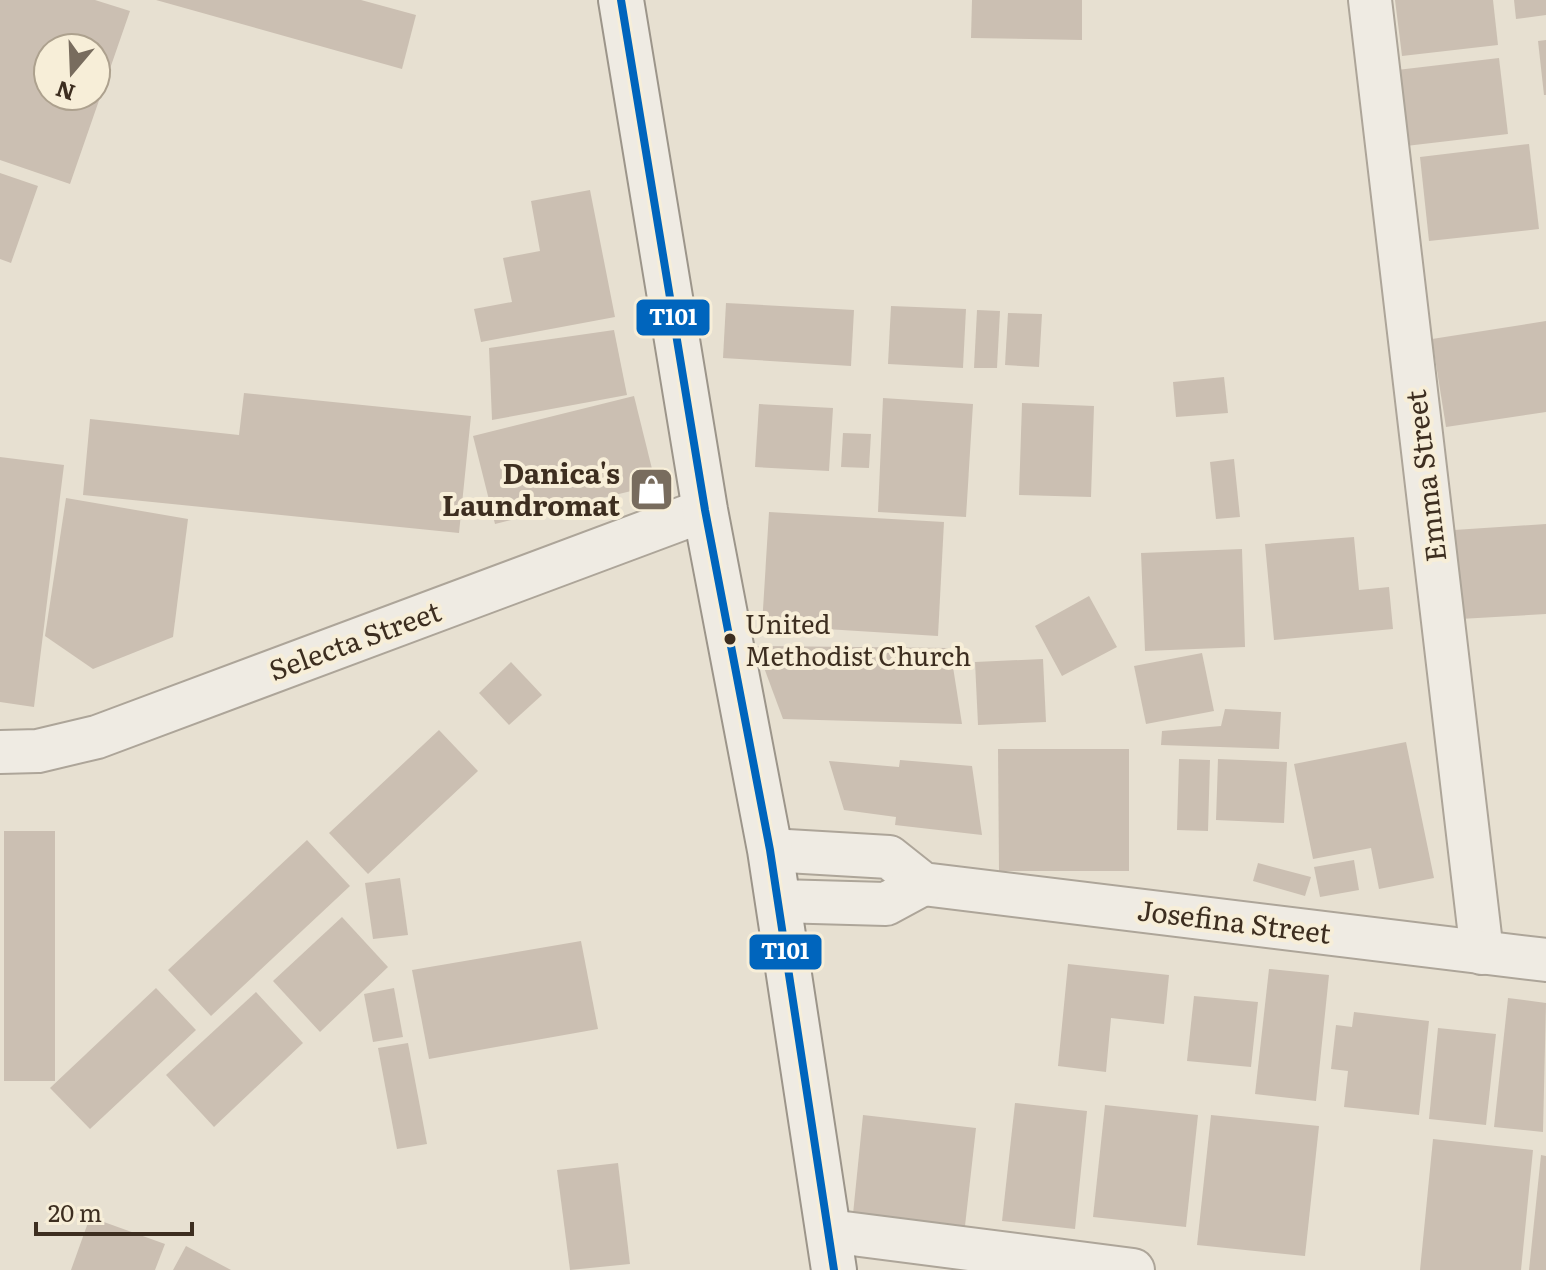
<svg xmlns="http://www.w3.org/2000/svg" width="1546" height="1270" font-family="Literata,serif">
<rect width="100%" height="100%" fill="#e7e0d1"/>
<!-- building -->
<g fill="#cbbfb2" fill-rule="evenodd">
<path d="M0,0H95L130,11L70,184L0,160ZM48,48H96V96H48Z"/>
<polygon points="156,0 361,0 416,15 402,69"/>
<polygon points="972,0 1082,0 1082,40 971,38"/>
<polygon points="1395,0 1493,0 1498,45 1402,56"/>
<polygon points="1514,0 1546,0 1546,15 1516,19"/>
<polygon points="1546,40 1546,95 1544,95 1538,41"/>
<polygon points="1499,58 1508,134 1406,146 1397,70"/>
<polygon points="1529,144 1539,229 1429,241 1420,157"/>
<polygon points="0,173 38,186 11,263 0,259"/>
<polygon points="590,190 615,317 481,342 474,309 512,302 503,258 540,251 531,201"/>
<polygon points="726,303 854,310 851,366 723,358"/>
<polygon points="891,306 966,309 963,368 888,364"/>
<polygon points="977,310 1000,311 997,368 974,368"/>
<polygon points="1008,313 1042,314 1039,367 1005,365"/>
<polygon points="1546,321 1546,412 1446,427 1432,339"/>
<polygon points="614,330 627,395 492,420 489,348"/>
<polygon points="1224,377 1228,413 1176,417 1173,382"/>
<polygon points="244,393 471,416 459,533 83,495 90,419 239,435"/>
<polygon points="634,396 656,485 495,524 473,436"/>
<polygon points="883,398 973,404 966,517 878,512"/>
<polygon points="1022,403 1094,406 1091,497 1019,495"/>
<polygon points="759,404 833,408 829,471 755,467"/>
<polygon points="843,433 871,434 869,468 841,467"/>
<polygon points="0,457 64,465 34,707 0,702"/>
<polygon points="1234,459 1240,517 1216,519 1210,462"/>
<polygon points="66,498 188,519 173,637 93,669 45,636"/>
<polygon points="769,512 944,522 938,636 762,625"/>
<polygon points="1546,524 1546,614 1460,619 1454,530"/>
<polygon points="1354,537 1359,590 1389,587 1393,629 1274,640 1265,544"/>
<polygon points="1242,549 1245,647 1145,651 1141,553"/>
<polygon points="1089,596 1117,647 1062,676 1035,626"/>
<polygon points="756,646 950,648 962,724 783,719"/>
<polygon points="1202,653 1214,711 1146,724 1134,666"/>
<polygon points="1043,659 1046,722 978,725 975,662"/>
<polygon points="511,662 542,695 509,725 479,693"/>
<polygon points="1225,709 1281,712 1279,749 1161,745 1162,731 1221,726"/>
<polygon points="439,730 478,771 368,874 329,833"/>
<polygon points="1406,742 1434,878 1379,889 1371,848 1313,859 1294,764"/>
<polygon points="998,749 1129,749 1129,871 999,871"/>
<polygon points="1179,759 1210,760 1208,831 1177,830"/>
<polygon points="1218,759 1287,762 1284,823 1216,820"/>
<polygon points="900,760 972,766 982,835 895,825 896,817 844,810 829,761 899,767"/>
<rect x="4" y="831" width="51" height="250"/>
<polygon points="307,840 350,886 211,1016 168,970"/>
<polygon points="1354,860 1359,890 1320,897 1314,867"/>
<polygon points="1258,863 1311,877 1305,896 1253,881"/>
<polygon points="400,878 408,935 373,939 365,883"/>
<polygon points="342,917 388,967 320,1032 273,981"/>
<polygon points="581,941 598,1029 429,1059 412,970"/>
<polygon points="1068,964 1169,975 1164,1024 1111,1018 1106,1072 1058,1066"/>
<polygon points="1269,969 1329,975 1316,1101 1255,1094"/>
<polygon points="156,988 196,1030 90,1129 50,1088"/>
<polygon points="394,988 403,1037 373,1042 364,994"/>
<polygon points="256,992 303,1043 214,1127 166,1075"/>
<polygon points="1194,996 1258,1002 1251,1067 1187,1061"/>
<polygon points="1508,998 1546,1003 1543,1132 1494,1127"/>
<polygon points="1354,1012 1429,1021 1419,1115 1344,1107 1348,1071 1331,1069 1336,1025 1352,1027"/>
<polygon points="1438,1028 1496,1034 1486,1125 1429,1119"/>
<polygon points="408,1043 427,1144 397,1149 378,1048"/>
<polygon points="1015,1103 1087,1111 1075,1229 1002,1221"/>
<polygon points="1105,1105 1198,1115 1186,1227 1093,1217"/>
<polygon points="863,1115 976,1128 965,1226 853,1214"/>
<polygon points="1211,1115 1319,1126 1305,1256 1197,1245"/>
<polygon points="1433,1139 1533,1150 1521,1270 1420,1270"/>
<polygon points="1541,1155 1546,1156 1546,1270 1529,1270"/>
<polygon points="618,1163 630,1264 570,1270 557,1170"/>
<polygon points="90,1217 165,1244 155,1270 71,1270"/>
<polygon points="186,1246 231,1270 173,1270"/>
</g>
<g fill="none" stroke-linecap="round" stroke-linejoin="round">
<defs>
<g id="street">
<polyline points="1370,0 1482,953"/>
<polyline points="0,752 38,751 97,737 705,510"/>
<polyline points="770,850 889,857 923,884 1546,960"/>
<polyline points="778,901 886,904 923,884"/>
<polyline points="829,1231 1133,1270"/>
</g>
<polyline id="secondary" points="621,0 705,510 770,850 834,1270"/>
</defs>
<!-- street casing -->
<use href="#street" stroke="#ada599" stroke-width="46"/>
<!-- secondary casing -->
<use href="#secondary" stroke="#9c958a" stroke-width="48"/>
<!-- street -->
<use href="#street" stroke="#efebe3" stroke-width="42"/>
<!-- secondary -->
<use href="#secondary" stroke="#efebe3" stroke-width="44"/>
<defs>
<polyline id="bus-1" points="621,0 705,510 770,850 834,1270"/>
</defs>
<!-- bus-1 casing -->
<use href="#bus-1" stroke="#f7eed8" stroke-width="14"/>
<!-- bus-1 -->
<use href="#bus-1" stroke="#0065bd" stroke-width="8"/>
</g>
<!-- icons -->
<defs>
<symbol id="shop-square" viewBox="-11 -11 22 22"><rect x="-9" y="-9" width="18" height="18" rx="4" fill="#786c5e" stroke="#f7eed8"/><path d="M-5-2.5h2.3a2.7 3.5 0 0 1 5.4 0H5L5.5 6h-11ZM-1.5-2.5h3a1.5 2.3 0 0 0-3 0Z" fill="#fff"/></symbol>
</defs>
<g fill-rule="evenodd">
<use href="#shop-square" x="626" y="464" width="51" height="51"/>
</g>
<!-- markers -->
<circle fill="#3d2e20" stroke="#f7eed8" stroke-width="3" cx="730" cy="639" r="7"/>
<g text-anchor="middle" stroke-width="8" stroke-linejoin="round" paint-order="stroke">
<!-- bus labels -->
<g font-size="26" fill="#3d2e20" stroke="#f7eed8" text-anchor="start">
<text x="745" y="634">United<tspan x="745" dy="32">Methodist Church</tspan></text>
</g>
<!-- poi labels -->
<g font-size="28" font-weight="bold" fill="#3d2e20" stroke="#f7eed8" text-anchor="end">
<text x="620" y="484">Danica's<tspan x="620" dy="32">Laundromat</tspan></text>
</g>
<!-- street labels -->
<g font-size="28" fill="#3d2e20" stroke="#f7eed8">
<text transform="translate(1426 476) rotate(-97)" y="10">Emma Street</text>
<text transform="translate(355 641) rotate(-20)" y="10">Selecta Street</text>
<text transform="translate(1234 922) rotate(7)" y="10">Josefina Street</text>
</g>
</g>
<g stroke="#f7eed8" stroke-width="3">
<rect x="635" y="298" width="76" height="39" rx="8" fill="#0065bd"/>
<rect x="748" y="933" width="75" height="38" rx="8" fill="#0065bd"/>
</g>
<g font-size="22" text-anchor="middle" font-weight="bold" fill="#fff">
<text x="673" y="325">T101</text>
<text x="785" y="959">T101</text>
</g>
<!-- north arrow -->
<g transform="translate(72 72) rotate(199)"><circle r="38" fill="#f7eed8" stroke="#ada18e" stroke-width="2"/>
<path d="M0-6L14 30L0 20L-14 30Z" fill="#786c5e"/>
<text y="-12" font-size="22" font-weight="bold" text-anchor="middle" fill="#3d2e20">N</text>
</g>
<!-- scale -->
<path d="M36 1222v12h156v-12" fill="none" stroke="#3d2e20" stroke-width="4"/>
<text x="48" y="1222" font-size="24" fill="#3d2e20" stroke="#f7eed8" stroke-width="6" paint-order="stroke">20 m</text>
</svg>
